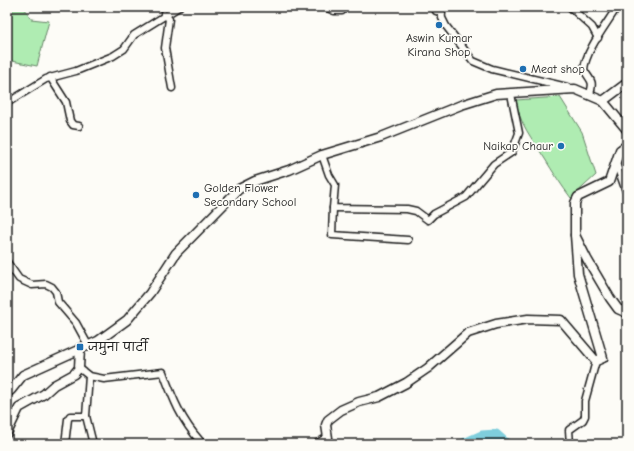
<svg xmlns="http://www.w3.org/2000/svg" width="634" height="451" font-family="'Comic Neue','Playpen Sans Deva',sans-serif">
<rect width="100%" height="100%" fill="#fdfcf7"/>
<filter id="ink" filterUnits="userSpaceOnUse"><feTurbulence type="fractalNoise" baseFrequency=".025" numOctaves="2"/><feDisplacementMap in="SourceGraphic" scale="8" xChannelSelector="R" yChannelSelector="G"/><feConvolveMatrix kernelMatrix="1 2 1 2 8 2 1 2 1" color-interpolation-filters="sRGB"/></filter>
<g filter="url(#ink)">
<!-- green -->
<g fill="#afecb2" stroke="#668467">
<polygon points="7,7 24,7 31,19 49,21 37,66 7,60"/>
<path d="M560,97L582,132L596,175L571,198C561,185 553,172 545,159C533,140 518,122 516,100Z"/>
</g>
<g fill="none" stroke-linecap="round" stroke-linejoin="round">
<!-- river -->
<polyline stroke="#7fcedc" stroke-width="11" points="464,444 482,436 496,435 506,444"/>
<defs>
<g id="minor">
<polyline points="325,7 334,11 342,11 343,7"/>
<polyline points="434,7 436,11 442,13"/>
<polyline points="441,7 442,18 446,26 473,61 492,69 567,87"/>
<polyline points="570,7 592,27 598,38"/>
<polyline points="626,7 627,8"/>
<polyline points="164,14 169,19 165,48 172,88"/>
<polyline points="50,77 66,102 70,121 73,125 79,126"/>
<path d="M590,94C594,80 591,82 584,70C585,51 607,24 617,7"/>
<polyline points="7,103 46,79 76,71 113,56 124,49 134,35 179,7"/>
<polyline points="322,155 329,175 335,185 333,208 407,209 416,211 428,220 434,214 466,197 494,164 512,152 519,133 511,94"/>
<polyline points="616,163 627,194"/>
<polyline points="333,208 332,235 408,240"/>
<polyline points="7,262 19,279 32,285 46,284 52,287 56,292 58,302 76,323 88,345"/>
<path d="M79,368L89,376L104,379L163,372C173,399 181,420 201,442"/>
<polyline points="89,376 86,416 93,444"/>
<polyline points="65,444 68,419 70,416 86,416"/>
<polyline points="570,444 569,430 583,420 585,416 585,401 596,361"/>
</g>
<g id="tertiary">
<polyline points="603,101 627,130"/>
<polyline points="627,145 620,150 609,182 578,197 575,203 575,235 587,259 610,298 618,309 627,313"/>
<polyline points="7,393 11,390 23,375 98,341 127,320 150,293 176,253 239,189 255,181 289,170 322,155 381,137 461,105 496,94 575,89 603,101 627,83"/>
<polyline points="7,433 19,408 44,394 54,385 74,374 79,368 80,348"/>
<polyline points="318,444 328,438 326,425 328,420 341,410 359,402 379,397 406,383 428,368 468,333 496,324 528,319 561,320 596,361 603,358 578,274 575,235"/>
</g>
</defs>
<!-- minor casing -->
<use href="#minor" stroke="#1c1c1c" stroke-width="9"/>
<!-- tertiary casing -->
<use href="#tertiary" stroke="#1c1c1c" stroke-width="11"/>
<!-- minor -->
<use href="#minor" stroke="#fdfcf7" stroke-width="6"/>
<!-- tertiary -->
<use href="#tertiary" stroke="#fdfcf7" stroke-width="8"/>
</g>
</g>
<!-- markers -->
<g fill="#1f6fb2" stroke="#fdfcf7" stroke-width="1.5">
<circle cx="439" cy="25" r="4"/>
<circle cx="523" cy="69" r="4"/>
<circle cx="561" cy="146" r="4"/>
<circle cx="196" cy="195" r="4"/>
<rect x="76" y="343" width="8" height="8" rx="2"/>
</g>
<g text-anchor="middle" stroke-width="3.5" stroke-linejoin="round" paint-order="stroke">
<!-- poi labels -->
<g font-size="12" fill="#1c1c1c" stroke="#fdfcf7" text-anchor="start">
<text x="439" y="42" text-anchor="middle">Aswin Kumar<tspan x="439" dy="14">Kirana Shop</tspan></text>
<text x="531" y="73">Meat shop</text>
<text x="553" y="150" text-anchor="end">Naikap Chaur</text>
<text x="204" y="192">Golden Flower<tspan x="204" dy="14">Secondary School</tspan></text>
<text x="88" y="351">जमुना पार्टी</text>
</g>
</g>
<!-- margin -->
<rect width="634" height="451" fill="none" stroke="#fdfcf7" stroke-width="24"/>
<rect x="12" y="12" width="610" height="427" fill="none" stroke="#1c1c1c" stroke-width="1.5" filter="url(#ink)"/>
</svg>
